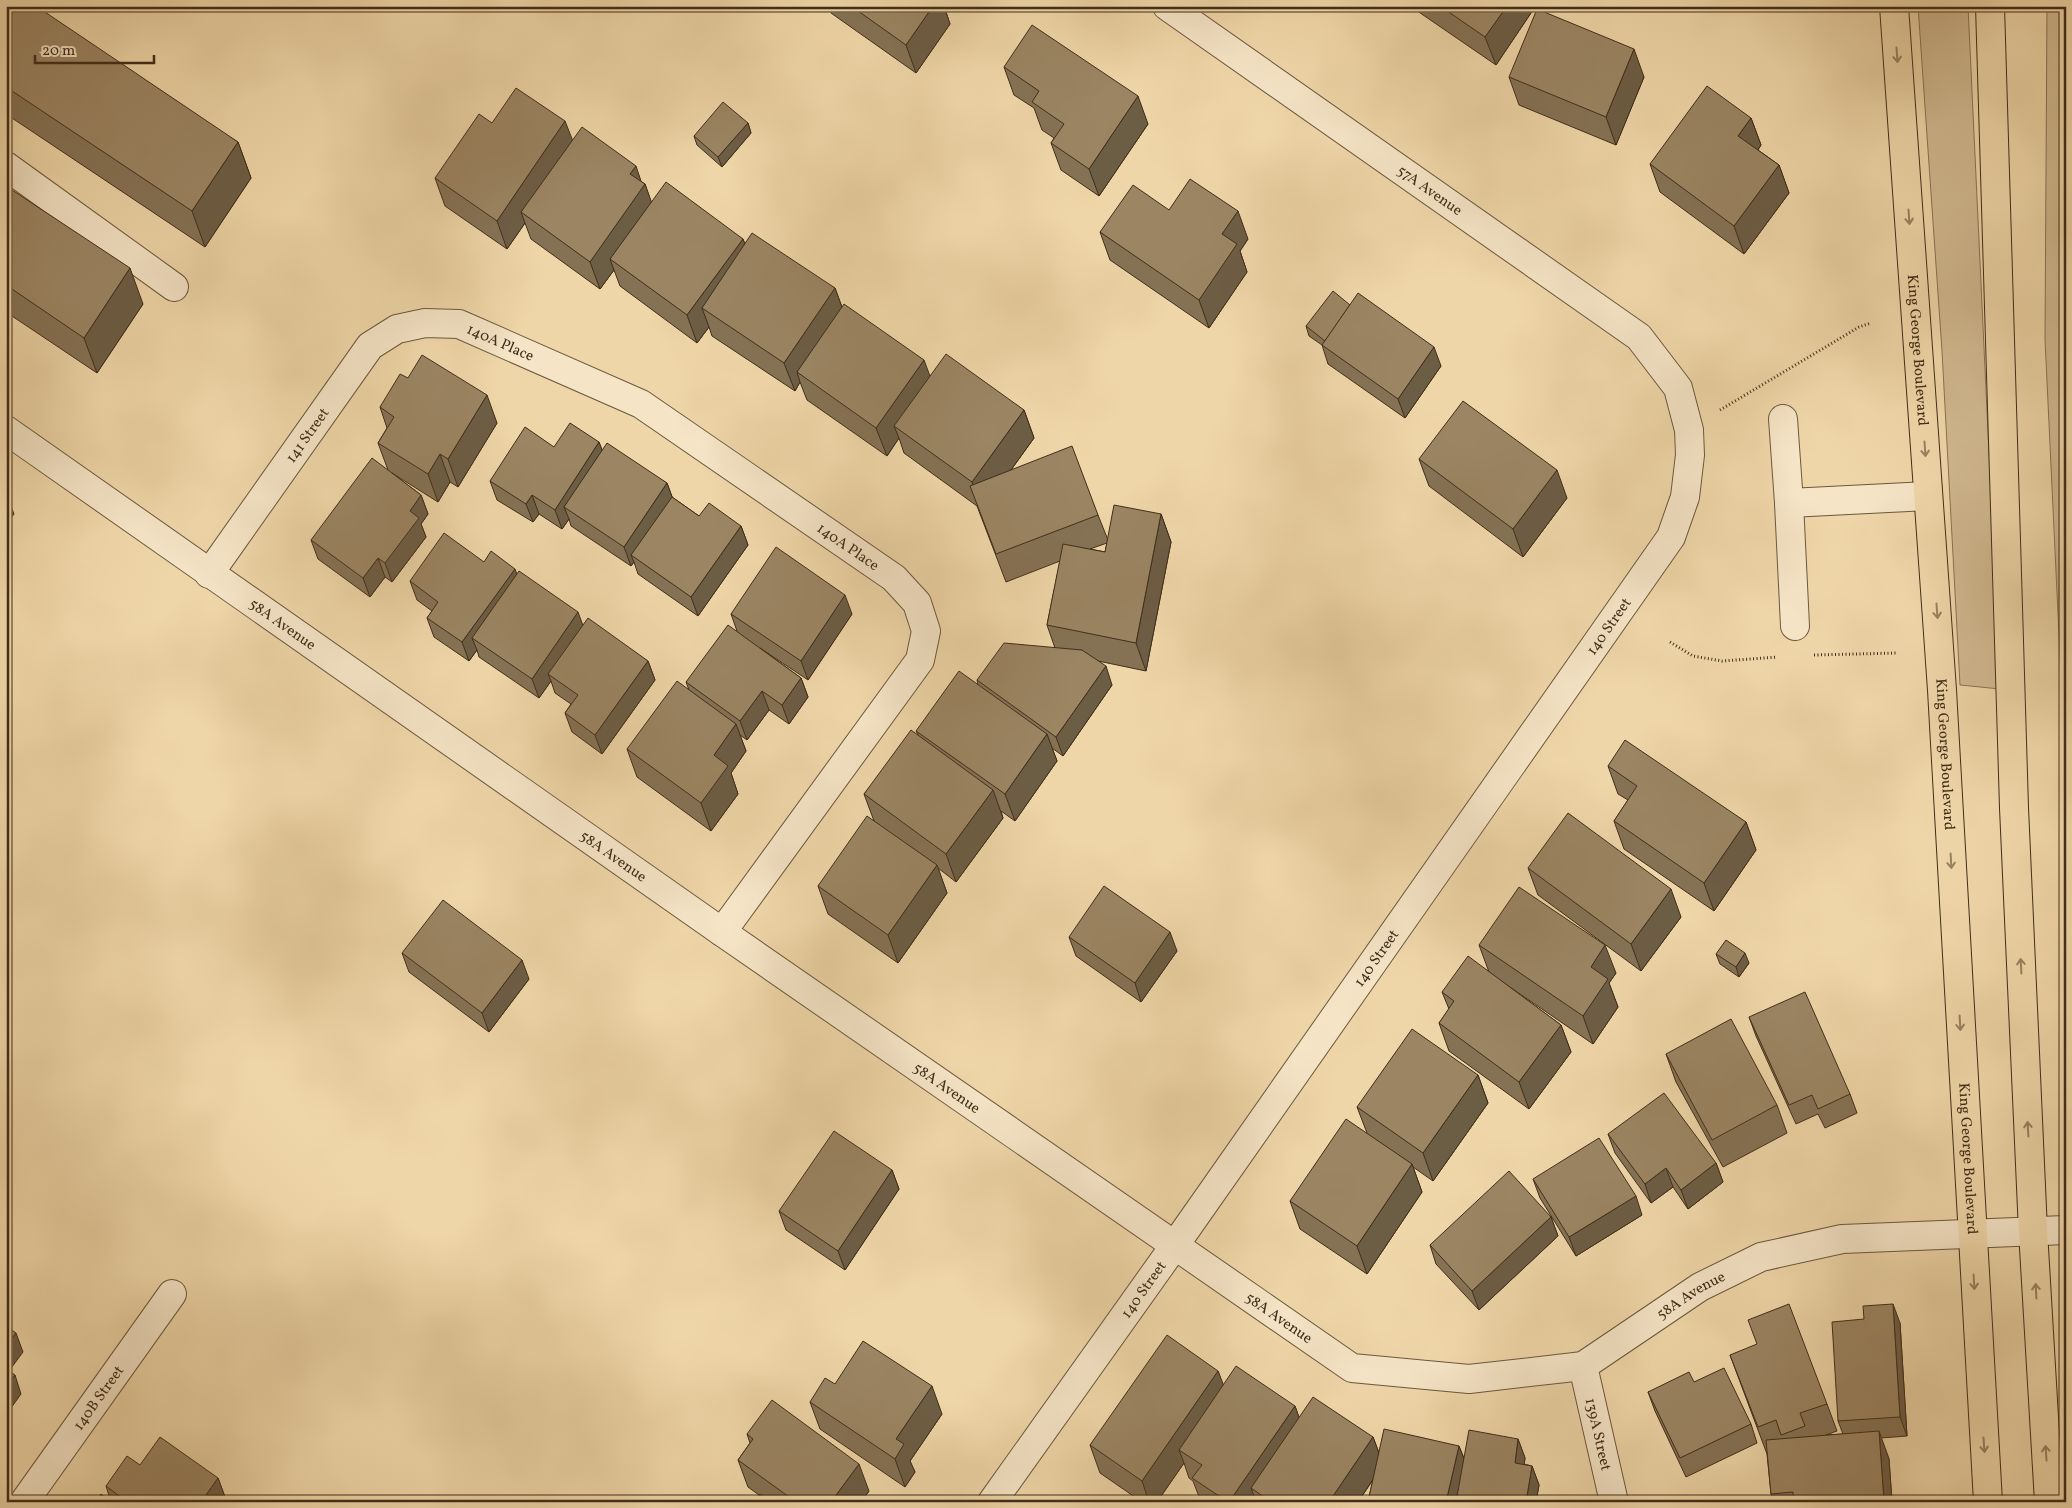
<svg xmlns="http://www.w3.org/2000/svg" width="2072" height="1508" font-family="Vollkorn,serif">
<rect width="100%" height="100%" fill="#efd6a8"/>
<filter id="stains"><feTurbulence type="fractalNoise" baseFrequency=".004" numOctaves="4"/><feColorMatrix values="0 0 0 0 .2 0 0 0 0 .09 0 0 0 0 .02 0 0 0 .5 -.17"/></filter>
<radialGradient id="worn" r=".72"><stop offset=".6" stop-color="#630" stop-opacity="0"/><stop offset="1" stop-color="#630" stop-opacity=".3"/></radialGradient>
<!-- green -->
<g fill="#d1b990" stroke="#887454">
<polygon points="1918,6 1968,6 2000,689 1960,685 1942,351"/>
<polygon points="2047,6 2066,6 2066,838 2060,656 2045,339"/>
</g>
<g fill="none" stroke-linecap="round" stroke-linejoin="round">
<defs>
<g id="minor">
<polyline points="6,166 174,287"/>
<polyline points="1783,419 1789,503 1928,496"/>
<path id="s1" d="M6,430L722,932L1352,1368L1469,1379L1583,1366L1700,1287L1761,1257L1842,1239L2066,1230"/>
<polyline points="1789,503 1795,626"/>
<path id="s2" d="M209,574L370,346L397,329L425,323L459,324L641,404L894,578L917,603L926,631L920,660L722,932"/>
<path id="s3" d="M1583,1366L1614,1502"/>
<path id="s4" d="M24,1502L172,1294"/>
<path id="s5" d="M992,1502L1175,1245L1671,537L1685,497L1690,455L1689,430L1678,388L1639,337L1167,6"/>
</g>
<g id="major">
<path id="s6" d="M1894,6L1942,690L1988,1502"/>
<polyline points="1990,6 2014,808 2033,1231 2049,1502"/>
</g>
</defs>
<!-- minor casing -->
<use href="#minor" stroke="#6c583d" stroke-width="30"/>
<!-- major casing -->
<use href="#major" stroke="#402e19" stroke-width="30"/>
<!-- path -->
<g stroke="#402e19" stroke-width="3" stroke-dasharray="1 2.5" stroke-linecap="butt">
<polyline points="1720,410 1859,327 1871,323"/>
<polyline points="1670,642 1693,656 1722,661 1777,657"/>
<polyline points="1814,655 1897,653"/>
</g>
<!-- minor -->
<use href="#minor" stroke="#f5e4c6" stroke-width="28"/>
<!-- major -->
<use href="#major" stroke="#efd6a8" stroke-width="28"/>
</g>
<!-- wall -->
<g fill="#857255" stroke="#402e19" fill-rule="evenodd">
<polygon points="6,6 238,142 251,178 205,247 6,114"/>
<polygon points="829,6 944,6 950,24 916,73 831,13"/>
<polygon points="1410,6 1535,6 1535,7 1496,65"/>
<polygon points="1004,67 1148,124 1099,196 1061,170 1051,143 1054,138 1042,130 1034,108 1014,95"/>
<polygon points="1509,77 1644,77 1616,145 1519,105"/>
<polygon points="1751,118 1761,145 1758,150 1779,165 1789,193 1744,254 1660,192 1650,164"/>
<path d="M492,123L572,140L645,184L651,202L743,239L745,244L835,288L842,307L930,376L1024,410L1034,438L1011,470L1098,515L1108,540L1161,514L1171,542L1146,671L1098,661L1112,685L1063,756L1052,748L1057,761L1015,821L1001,811L1003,818L956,882L938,868L947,893L898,963L828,914L818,886L874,821L864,794L918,735L916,731L978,685L977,680L1055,648L1047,625L1060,561L1006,582L977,506L904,453L899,438L887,456L807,400L800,382L795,391L712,336L709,327L697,343L620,286L614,270L600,289L531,239L525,223L507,249L445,206L435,178ZM1107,543L1105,552L1090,549Z"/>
<polygon points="748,123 751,133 722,167 697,145 694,136"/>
<polygon points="6,186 143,304 97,373 6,312"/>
<polygon points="1169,210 1248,239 1240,251 1247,272 1209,328 1110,260 1100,232"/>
<polygon points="1350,305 1441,366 1405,418 1328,364 1322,345 1309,336 1306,326"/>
<polygon points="408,378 497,423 458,487 450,482 438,502 392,473 421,495 428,514 421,524 426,537 392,582 385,577 370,597 318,559 311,540 388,470 378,443 387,428 380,407"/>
<polygon points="599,442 602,450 667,483 672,497 699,516 741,526 748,545 698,616 638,574 634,562 631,566 571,526 569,519 562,529 539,514 533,522 497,500 490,481 554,447"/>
<polygon points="1419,459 1567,498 1523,557 1429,486"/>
<polygon points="484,562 517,574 583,625 648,661 655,680 602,754 572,732 565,713 571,704 555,693 551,681 539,698 479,657 477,650 469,661 434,637 427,618 432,611 417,600 410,581"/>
<polygon points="731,614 852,614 808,680 760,648 801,678 808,697 789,724 769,710 747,740 740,735 746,751 731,773 738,794 711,831 637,777 627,749 689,690 686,682 737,631"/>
<polygon points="1608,766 1746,822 1756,850 1714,911 1624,849 1614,821 1628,800 1618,794"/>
<polygon points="1528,868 1681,917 1641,971 1538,895"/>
<polygon points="1069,937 1177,951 1141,1002 1076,956"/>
<polygon points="1479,945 1616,973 1609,983 1618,1007 1593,1044 1501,981 1561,1025 1571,1052 1529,1109 1449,1051 1439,1023 1449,1009 1442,992 1489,972"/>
<polygon points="402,953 529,979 489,1032 409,972"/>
<polygon points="1716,954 1749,963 1739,977 1720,964"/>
<polygon points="1749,1017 1850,1094 1857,1113 1825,1128 1818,1114 1796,1124 1756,1036"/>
<polygon points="1666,1054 1777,1105 1787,1133 1723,1167 1676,1082"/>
<polygon points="1478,1075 1488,1103 1433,1181 1413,1167 1422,1192 1367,1274 1300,1229 1290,1201 1367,1133 1357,1107"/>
<polygon points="1608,1134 1716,1163 1723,1182 1688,1209 1673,1187 1651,1203 1615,1153"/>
<polygon points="892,1170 899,1189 845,1270 786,1230 779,1211"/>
<polygon points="1533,1179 1642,1215 1576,1256 1540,1198"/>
<polygon points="1551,1217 1558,1236 1479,1310 1436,1264 1430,1245"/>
<polygon points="1900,1323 1907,1436 1881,1438 1889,1459 1892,1502 1774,1502 1771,1494 1767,1454 1730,1355 1827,1404 1837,1431 1826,1435 1843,1434 1838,1421"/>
<polygon points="1218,1371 1223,1385 1295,1406 1299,1418 1373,1437 1379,1453 1459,1446 1464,1458 1518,1439 1525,1458 1524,1464 1532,1466 1539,1485 1536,1502 1370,1502 1369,1497 1373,1480 1358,1502 1201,1502 1193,1481 1189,1478 1184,1463 1157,1502 1142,1502 1100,1473 1090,1445"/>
<polygon points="1694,1382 1751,1424 1757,1443 1686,1477 1655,1411 1648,1392"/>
<polygon points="835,1384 942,1414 910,1461 915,1472 905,1487 820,1429 810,1402"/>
<polygon points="747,1434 869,1491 861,1502 754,1502 759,1495 748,1487 738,1460 750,1443"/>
<polygon points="218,1478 225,1497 221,1502 111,1502 106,1486"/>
</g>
<!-- shaded-wall -->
<g fill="#6c5d45" stroke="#402e19">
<polygon points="933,6 944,6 950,24 916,73 906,45"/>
<polygon points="1507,6 1535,7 1496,65 1485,37"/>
<polygon points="1634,49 1644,77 1616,145 1606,117"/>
<polygon points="1138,96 1148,124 1099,196 1089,169"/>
<polygon points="1751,118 1761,145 1748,164 1738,136"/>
<polygon points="565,121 576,149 521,212 525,223 507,249 497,221"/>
<polygon points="748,123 751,133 722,167 718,157"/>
<polygon points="238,142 251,178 205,247 192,211"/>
<polygon points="1779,165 1789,193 1744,254 1734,226"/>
<polygon points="636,166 643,187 645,184 655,212 610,259 614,270 600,289 590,262 630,174"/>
<polygon points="1238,211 1248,239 1240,251 1247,272 1209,328 1199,300 1222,234"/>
<polygon points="743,239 753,267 702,308 709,327 697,343 687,315"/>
<polygon points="130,268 143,304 97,373 84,338"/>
<polygon points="835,288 845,316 797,372 800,382 795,391 784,363"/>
<polygon points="1434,347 1441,366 1405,418 1398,399"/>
<polygon points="924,360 934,387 894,426 899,438 887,456 876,428"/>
<polygon points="487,395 497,423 458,487 448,459"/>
<polygon points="1024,410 1034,438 982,510 972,482"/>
<polygon points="599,442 606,461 564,507 569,519 562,529 555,510"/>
<polygon points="440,454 450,482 438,502 428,474"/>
<polygon points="1557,470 1567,498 1523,557 1513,529"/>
<polygon points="667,483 674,502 631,555 634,562 631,566 624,547"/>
<polygon points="6,494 14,514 6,525"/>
<polygon points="421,495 428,514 421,524 426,537 392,582 385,563 410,511"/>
<polygon points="532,495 539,514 533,522 526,504"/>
<polygon points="1161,514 1171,542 1146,671 1136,643"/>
<polygon points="741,526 748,545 698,616 691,597"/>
<polygon points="378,558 385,577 370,597 363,578"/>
<polygon points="515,569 522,588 472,638 477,650 469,661 462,642"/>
<polygon points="845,595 852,614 808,680 801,661"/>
<polygon points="578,612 585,631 548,674 551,681 539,698 532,679"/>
<polygon points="648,661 655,680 602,754 595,735"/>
<polygon points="1106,666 1112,685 1063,756 1056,737"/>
<polygon points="801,678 808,697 789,724 782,705"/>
<polygon points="762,691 769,710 747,740 740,721"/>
<polygon points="736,724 746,751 731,773 738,794 711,831 701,803 714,755"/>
<polygon points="1047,734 1057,761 1015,821 1005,794"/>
<polygon points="993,790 1003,818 956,882 946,854"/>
<polygon points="1746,822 1756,850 1714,911 1704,883"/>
<polygon points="937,865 947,893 898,963 888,935"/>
<polygon points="1671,889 1681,917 1641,971 1631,944"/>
<polygon points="1170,932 1177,951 1141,1002 1135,983"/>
<polygon points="1605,945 1616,973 1609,983 1618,1007 1593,1044 1583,1016 1591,967"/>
<polygon points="1745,953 1749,963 1739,977 1736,967"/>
<polygon points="522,960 529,979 489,1032 482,1013"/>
<polygon points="1561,1025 1571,1052 1529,1109 1519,1082"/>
<polygon points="1478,1075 1488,1103 1433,1181 1423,1153"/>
<polygon points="1716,1163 1723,1182 1688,1209 1681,1190"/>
<polygon points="1412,1164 1422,1192 1367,1274 1357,1246"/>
<polygon points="1666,1168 1673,1187 1651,1203 1645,1184"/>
<polygon points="892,1170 899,1189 845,1270 838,1251"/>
<polygon points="1636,1196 1642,1215 1576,1256 1569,1237"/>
<polygon points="1551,1217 1558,1236 1479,1310 1472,1291"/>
<polygon points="1893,1304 1900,1323 1907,1436 1900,1417"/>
<polygon points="16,1333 23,1352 6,1375 6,1346"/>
<polygon points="1218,1371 1229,1399 1179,1450 1184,1463 1157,1502 1149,1502 1142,1481"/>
<polygon points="15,1375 21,1394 6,1415 6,1387"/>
<polygon points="932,1386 942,1414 910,1461 915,1472 905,1487 895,1459 896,1439"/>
<polygon points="1295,1406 1305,1434 1251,1488 1256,1502 1229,1502"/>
<polygon points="1879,1431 1889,1459 1892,1502 1884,1501"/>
<polygon points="1373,1437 1383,1464 1358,1502 1329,1502"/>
<polygon points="1518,1439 1525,1458 1522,1482 1515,1463"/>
<polygon points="1459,1446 1466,1465 1458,1502 1446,1502"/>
<polygon points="859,1464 869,1491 861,1502 831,1502"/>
<polygon points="1532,1466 1539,1485 1536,1502 1526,1502"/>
<polygon points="218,1478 225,1497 221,1502 201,1502"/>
</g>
<!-- building -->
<g fill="#9b8563" stroke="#402e19">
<polygon points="6,6 36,6 238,142 192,211 6,87"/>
<polygon points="851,6 933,6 906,45"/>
<polygon points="1440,6 1507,6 1485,37"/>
<polygon points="1537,9 1634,49 1606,117 1509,77"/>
<polygon points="1032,25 1138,96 1089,169 1051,143 1064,124 1032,102 1039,91 1004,67"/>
<polygon points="1707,86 1751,118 1738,136 1779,165 1734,226 1650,164"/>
<polygon points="516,88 565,121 497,221 435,178 479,114 492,123"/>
<polygon points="723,102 748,123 718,157 694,136"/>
<polygon points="582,127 636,166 630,174 645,184 590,262 521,212"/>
<polygon points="1190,179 1238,211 1222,234 1237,244 1199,300 1100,232 1133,185 1169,210"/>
<polygon points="666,182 743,239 687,315 610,259"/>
<polygon points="6,186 130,268 84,338 6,285"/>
<polygon points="752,233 835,288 784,363 702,308"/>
<polygon points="1333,291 1350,305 1325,341 1306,326"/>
<polygon points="1358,293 1434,347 1398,399 1322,345"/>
<polygon points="844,304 924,360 876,428 797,372"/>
<polygon points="946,354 1024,410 972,482 894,426"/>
<polygon points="422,355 487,395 448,459 440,454 428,474 378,443 394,417 380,407 400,374 408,378"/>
<polygon points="1463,401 1557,470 1513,529 1419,459"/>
<polygon points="570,423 599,442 555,510 532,495 526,504 490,481 525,427 554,447"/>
<polygon points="607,443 667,483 624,547 564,507"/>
<polygon points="1072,446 1098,515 996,554 970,486"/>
<polygon points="372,458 421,495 410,511 419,518 385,563 378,558 363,578 311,540"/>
<polygon points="672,497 699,516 709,503 741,526 691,597 631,555"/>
<polygon points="1114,505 1161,514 1136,643 1047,625 1063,544 1105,552"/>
<polygon points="444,533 484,562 491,551 515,569 462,642 427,618 438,602 410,581"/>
<polygon points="776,547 845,595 801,661 731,614"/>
<polygon points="519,571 578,612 532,679 472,638"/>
<polygon points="588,618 648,661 595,735 565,713 578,695 548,674"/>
<polygon points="728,625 801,678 782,705 762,691 740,721 686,682"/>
<polygon points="1004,643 1082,650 1106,666 1056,737 977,680"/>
<polygon points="959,671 1047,734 1005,794 916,731"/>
<polygon points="677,681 736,724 714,755 728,766 701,803 627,749"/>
<polygon points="911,730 993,790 946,854 864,794"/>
<polygon points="1625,740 1746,822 1704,883 1614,821 1637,786 1608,766"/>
<polygon points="1568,813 1671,889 1631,944 1528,868"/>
<polygon points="867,816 937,865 888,935 818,886"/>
<polygon points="1104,886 1170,932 1135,983 1069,937"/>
<polygon points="1519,887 1605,945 1591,967 1608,979 1583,1016 1479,945"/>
<polygon points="443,900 522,960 482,1013 402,953"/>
<polygon points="1726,940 1745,953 1736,967 1716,954"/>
<polygon points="1468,956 1561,1025 1519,1082 1439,1023 1454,1001 1442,992"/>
<polygon points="1805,992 1850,1094 1818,1109 1812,1095 1789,1105 1749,1017"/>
<polygon points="1731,1019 1777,1105 1712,1140 1666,1054"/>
<polygon points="1412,1029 1478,1075 1423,1153 1357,1107"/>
<polygon points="1664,1093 1716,1163 1681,1190 1666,1168 1645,1184 1608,1134"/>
<polygon points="1346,1119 1412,1164 1357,1246 1290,1201"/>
<polygon points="834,1131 892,1170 838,1251 779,1211"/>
<polygon points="1599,1138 1636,1196 1569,1237 1533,1179"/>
<polygon points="1509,1171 1551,1217 1472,1291 1430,1245"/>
<polygon points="1789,1304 1827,1404 1800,1413 1805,1426 1781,1435 1776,1420 1758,1427 1730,1355 1757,1344 1748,1320"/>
<polygon points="1893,1304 1900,1417 1838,1421 1832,1322 1864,1319 1863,1306"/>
<polygon points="6,1326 16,1333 6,1346"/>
<polygon points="1167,1335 1218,1371 1142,1481 1090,1445"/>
<polygon points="863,1341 932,1386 896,1439 904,1444 895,1459 810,1402 825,1378 835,1384"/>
<polygon points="1236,1366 1295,1406 1229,1502 1228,1502 1192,1478 1202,1465 1179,1450"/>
<polygon points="1724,1368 1751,1424 1680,1458 1648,1392 1689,1372 1694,1382"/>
<polygon points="6,1369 15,1375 6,1387"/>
<polygon points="1313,1397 1373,1437 1329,1502 1271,1502 1251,1488"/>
<polygon points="772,1400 859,1464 831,1502 796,1502 738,1460 753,1439 747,1434"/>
<polygon points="1384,1429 1459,1446 1446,1502 1387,1502 1369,1497"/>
<polygon points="1469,1430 1518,1439 1515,1463 1532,1466 1526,1502 1456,1502"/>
<polygon points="1879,1431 1884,1501 1794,1502 1793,1492 1771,1494 1766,1440"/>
<polygon points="160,1437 218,1478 201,1502 127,1502 106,1486 127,1456 140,1465"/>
<polygon points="101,1494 111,1502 95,1502"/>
<polygon points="760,1494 770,1502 754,1502"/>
<polygon points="1082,1497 1088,1502 1079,1502"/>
</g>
<!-- one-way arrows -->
<defs><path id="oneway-shaft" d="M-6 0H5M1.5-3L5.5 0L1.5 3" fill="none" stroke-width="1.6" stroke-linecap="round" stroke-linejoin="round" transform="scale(1.25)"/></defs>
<g stroke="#988260">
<use href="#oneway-shaft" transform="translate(1897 55) rotate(86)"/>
<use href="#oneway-shaft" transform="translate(1909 217) rotate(86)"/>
<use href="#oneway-shaft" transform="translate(1925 449) rotate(86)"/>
<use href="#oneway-shaft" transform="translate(1937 611) rotate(86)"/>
<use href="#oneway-shaft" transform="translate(1951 861) rotate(87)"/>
<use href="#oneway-shaft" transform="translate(2021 966) rotate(-93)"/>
<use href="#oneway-shaft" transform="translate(1960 1023) rotate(87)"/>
<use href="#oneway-shaft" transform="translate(2028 1129) rotate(-93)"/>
<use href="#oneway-shaft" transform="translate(1974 1282) rotate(87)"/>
<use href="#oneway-shaft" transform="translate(2036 1291) rotate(-93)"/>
<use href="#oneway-shaft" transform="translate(1984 1445) rotate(86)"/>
<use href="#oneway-shaft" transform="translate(2046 1453) rotate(-94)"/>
</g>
<g text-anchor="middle" stroke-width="4" stroke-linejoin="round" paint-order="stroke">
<!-- street labels -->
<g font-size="15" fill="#402e19" stroke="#f5e4c6">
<text transform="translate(1430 190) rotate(35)" y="5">57A Avenue</text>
<text dy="5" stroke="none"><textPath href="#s2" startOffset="419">140A Place</textPath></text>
<text dy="5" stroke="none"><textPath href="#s6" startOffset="345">King George Boulevard</textPath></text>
<text dy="5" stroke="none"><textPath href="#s2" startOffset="170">141 Street</textPath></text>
<text dy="5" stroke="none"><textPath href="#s2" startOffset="824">140A Place</textPath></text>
<text dy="5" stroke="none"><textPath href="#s1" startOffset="338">58A Avenue</textPath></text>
<text dy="5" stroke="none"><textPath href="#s5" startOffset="1071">140 Street</textPath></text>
<text dy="5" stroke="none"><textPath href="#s6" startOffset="750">King George Boulevard</textPath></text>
<text dy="5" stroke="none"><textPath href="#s1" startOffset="742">58A Avenue</textPath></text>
<text dy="5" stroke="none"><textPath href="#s5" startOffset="666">140 Street</textPath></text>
<text dy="5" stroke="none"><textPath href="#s1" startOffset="1148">58A Avenue</textPath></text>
<text dy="5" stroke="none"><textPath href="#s6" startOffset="1155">King George Boulevard</textPath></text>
<text dy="5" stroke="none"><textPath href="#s5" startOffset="261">140 Street</textPath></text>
<text dy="5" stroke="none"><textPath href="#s1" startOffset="2002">58A Avenue</textPath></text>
<text dy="5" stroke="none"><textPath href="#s1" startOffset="1552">58A Avenue</textPath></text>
<text dy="5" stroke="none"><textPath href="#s4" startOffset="128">140B Street</textPath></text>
<text dy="5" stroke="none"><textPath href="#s3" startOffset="70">139A Street</textPath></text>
</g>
</g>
<!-- margin -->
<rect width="2072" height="1508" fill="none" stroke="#efd6a8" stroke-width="25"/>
<rect x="8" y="8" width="2057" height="1493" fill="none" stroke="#402e19" stroke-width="2.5"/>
<rect x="12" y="12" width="2047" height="1483" fill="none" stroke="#402e19"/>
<!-- scale -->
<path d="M35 55v8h119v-8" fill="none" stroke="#402e19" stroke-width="2.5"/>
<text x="42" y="55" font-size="15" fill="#402e19" stroke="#f5e4c6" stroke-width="4" paint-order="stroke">20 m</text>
<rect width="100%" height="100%" filter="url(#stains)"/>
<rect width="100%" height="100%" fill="url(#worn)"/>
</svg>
